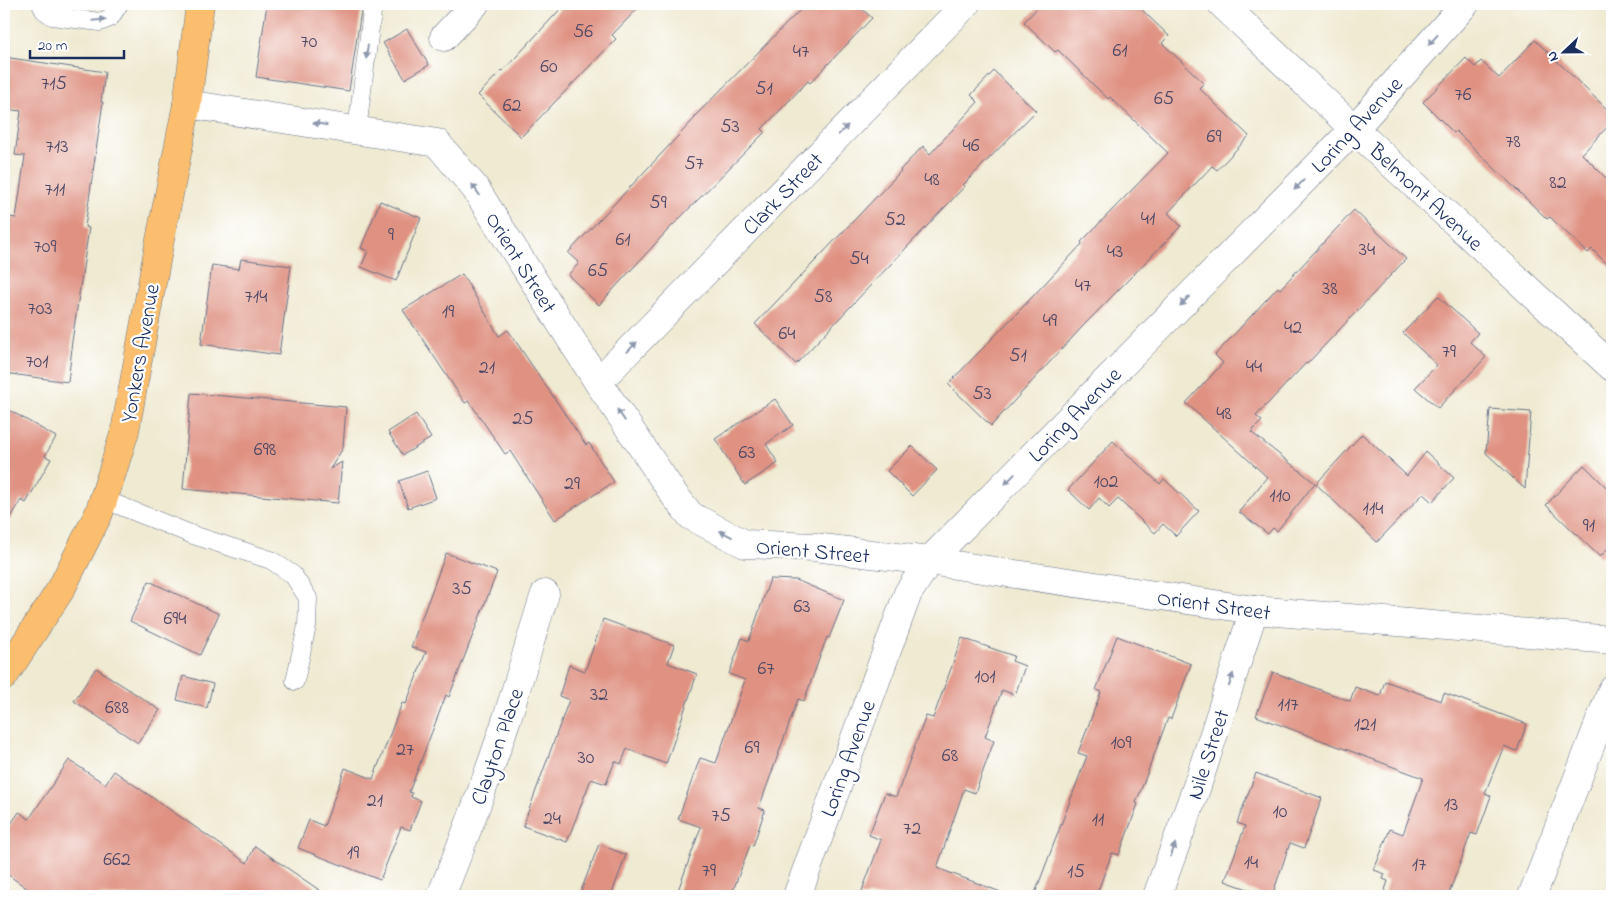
<svg xmlns="http://www.w3.org/2000/svg" width="1616" height="900" font-family="'Indie Flower',sans-serif">
<rect width="100%" height="100%" fill="#fff"/>
<filter id="ink" filterUnits="userSpaceOnUse"><feTurbulence type="fractalNoise" baseFrequency=".02" numOctaves="2"/><feDisplacementMap in="SourceGraphic" scale="10" xChannelSelector="R" yChannelSelector="G"/><feConvolveMatrix kernelMatrix="1 2 1 2 8 2 1 2 1" color-interpolation-filters="sRGB"/></filter>
<filter id="wash" filterUnits="userSpaceOnUse"><feTurbulence type="fractalNoise" baseFrequency=".0096" numOctaves="4" result="noise"/><feDisplacementMap in="SourceGraphic" scale="20" xChannelSelector="R" yChannelSelector="G"/><feGaussianBlur stdDeviation="1.12" result="paint"/><feColorMatrix in="noise" values="0 0 0 0 0 0 0 0 0 0 0 0 0 0 0 0 0 1.4 0 .05"/><feComposite in="paint" operator="in"/></filter>
<g filter="url(#wash)">
<rect width="100%" height="100%" fill="#efead2"/>
<g id="blocks">
<!-- building -->
<g fill="#df9282">
<polygon points="267,4 362,4 349,91 256,77"/>
<polygon points="565,4 642,4 612,35 616,39 521,137 478,95 502,70 503,71"/>
<polygon points="806,4 857,4 872,18 810,83 808,81 762,129 765,132 666,232 599,305 568,275 579,263 568,253 695,118 694,117"/>
<polygon points="1041,4 1136,4 1169,36 1162,43 1204,83 1199,88 1249,136 1217,170 1212,166 1168,213 1181,226 1083,326 991,426 948,384 1018,312 1082,244 1081,242 1168,153 1110,97 1108,99 1058,50 1055,52 1024,22"/>
<polygon points="407,29 429,65 405,79 383,43"/>
<polygon points="1535,40 1612,114 1612,122 1582,154 1612,184 1612,269 1592,249 1588,253 1550,217 1547,219 1456,131 1454,133 1423,102 1466,58 1475,67 1481,61 1499,78"/>
<polygon points="4,57 105,72 101,102 103,102 85,227 89,228 71,348 72,348 68,382 4,373 4,216 16,218 25,156 15,155 21,111 4,109"/>
<polygon points="994,71 1036,111 963,185 965,186 796,364 755,324 901,171 900,170 923,146 930,154 978,102 971,95"/>
<polygon points="380,201 421,218 396,281 361,267 368,251 361,248"/>
<polygon points="1354,210 1406,259 1307,364 1306,363 1256,416 1262,421 1251,432 1315,483 1277,531 1273,528 1268,534 1239,512 1267,477 1186,403 1223,363 1215,355 1278,287 1280,289"/>
<polygon points="241,259 291,266 279,355 201,344 212,265 239,269"/>
<polygon points="462,274 499,336 508,330 586,445 589,443 614,482 555,520 510,451 505,454 469,401 465,403 403,310"/>
<polygon points="1438,296 1478,333 1470,342 1486,357 1438,408 1415,388 1437,365 1403,333"/>
<polygon points="191,393 346,407 343,448 330,469 342,462 338,503 183,489"/>
<polygon points="775,399 793,425 766,444 778,463 745,485 715,439"/>
<polygon points="4,407 56,437 45,456 51,459 26,503 21,500 4,530"/>
<polygon points="1490,409 1531,412 1525,489 1486,453"/>
<polygon points="416,414 431,438 403,455 388,432"/>
<polygon points="1362,434 1407,476 1426,452 1454,478 1432,502 1423,494 1377,542 1316,484"/>
<polygon points="1113,441 1160,484 1164,479 1199,511 1176,536 1163,524 1155,533 1118,499 1109,508 1099,498 1089,510 1068,490"/>
<polygon points="912,446 937,470 912,496 887,471"/>
<polygon points="1584,465 1612,493 1612,544 1600,557 1546,505"/>
<polygon points="427,471 436,498 408,508 399,481"/>
<polygon points="446,553 497,572 449,697 446,695 409,792 412,793 411,797 421,801 410,830 401,827 380,880 298,848 309,820 324,826 345,768 373,779 402,703 406,704 426,652 411,647"/>
<polygon points="770,579 796,580 844,600 829,638 827,637 804,701 798,699 759,808 765,810 753,846 750,845 731,896 676,896 701,827 678,819 700,758 716,763 745,680 729,674 742,638 749,641"/>
<polygon points="149,581 219,614 200,655 130,621"/>
<polygon points="603,619 674,645 668,663 697,674 666,764 627,749 621,764 615,761 606,784 591,779 567,842 523,826 569,700 559,696 569,665 585,671"/>
<polygon points="1117,636 1191,664 1171,719 1168,718 1136,803 1138,804 1119,855 1112,853 1096,896 1034,896 1087,756 1078,753 1101,692 1096,690"/>
<polygon points="962,638 1014,656 1012,661 1025,666 1015,695 1002,690 985,737 994,741 975,793 964,789 937,868 1006,894 1006,896 860,896 881,840 869,835 885,793 896,797 926,716 933,718"/>
<polygon points="96,668 160,710 138,743 74,701"/>
<polygon points="1273,672 1350,701 1355,687 1380,696 1385,681 1441,701 1444,693 1527,724 1517,751 1504,746 1485,793 1491,796 1477,835 1471,833 1448,896 1383,896 1388,881 1383,879 1385,874 1374,870 1390,829 1403,834 1423,778 1256,716"/>
<polygon points="183,676 213,684 207,708 177,700"/>
<polygon points="69,760 105,784 114,771 247,863 255,846 328,896 38,896 4,872 4,834 19,812 29,819"/>
<polygon points="1256,773 1322,798 1304,848 1290,843 1272,896 1267,896 1225,881 1245,826 1237,823"/>
<polygon points="599,844 626,855 611,896 579,896"/>
</g>
</g>
</g>
<g filter="url(#ink)">
<use href="#blocks" fill-opacity="0" stroke="#657087" stroke-width="1"/>
<g fill="none" stroke-linecap="round" stroke-linejoin="round">
<defs>
<g id="lane">
<polyline points="41,4 44,10 52,16 100,22 110,18 119,4"/>
<polyline points="357,130 373,4"/>
<polyline points="103,499 193,535 271,560 293,575 308,598 307,626 295,681"/>
</g>
<g id="street">
<polyline points="1222,4 1354,129 1612,367"/>
<polyline points="444,37 475,4"/>
<polyline points="187,104 437,143 475,188 598,382 675,496 691,516 745,544 814,547 929,561 1254,610 1612,640"/>
<polyline points="598,382 966,4"/>
<path d="M441,896C464,839 487,780 506,721C520,679 531,636 545,594"/>
<polyline points="797,896 908,593 929,561 1354,129 1465,4"/>
<polyline points="1157,896 1197,786 1254,610"/>
<polyline points="1532,896 1612,690"/>
</g>
<polyline id="primary" points="4,676 61,589 99,513 112,473 125,431 159,245 187,104 200,4"/>
</defs>
<!-- lane casing -->
<use href="#lane" stroke="#657087" stroke-width="19"/>
<!-- street casing -->
<use href="#street" stroke="#657087" stroke-width="29"/>
<!-- primary casing -->
<use href="#primary" stroke="#657087" stroke-width="29"/>
<!-- lane -->
<use href="#lane" stroke="#fff" stroke-width="18"/>
<!-- street -->
<use href="#street" stroke="#fff" stroke-width="28"/>
<!-- primary -->
<use href="#primary" stroke="#fbbe6e" stroke-width="28"/>
</g>
<!-- one-way arrows -->
<defs><path id="oneway-solid" d="M-6-.8H1V-3.2L6.5 0L1 3.2V.8H-6Z" transform="scale(1.25)"/></defs>
<g fill="#8d97ae">
<use href="#oneway-solid" transform="translate(99 20) rotate(-5)"/>
<use href="#oneway-solid" transform="translate(1433 40) rotate(132)"/>
<use href="#oneway-solid" transform="translate(367 52) rotate(97)"/>
<use href="#oneway-solid" transform="translate(320 124) rotate(-171)"/>
<use href="#oneway-solid" transform="translate(843 130) rotate(-46)"/>
<use href="#oneway-solid" transform="translate(1299 185) rotate(134)"/>
<use href="#oneway-solid" transform="translate(476 190) rotate(-125)"/>
<use href="#oneway-solid" transform="translate(1185 301) rotate(134)"/>
<use href="#oneway-solid" transform="translate(632 347) rotate(-46)"/>
<use href="#oneway-solid" transform="translate(621 415) rotate(-124)"/>
<use href="#oneway-solid" transform="translate(1010 479) rotate(134)"/>
<use href="#oneway-solid" transform="translate(726 534) rotate(-153)"/>
<use href="#oneway-solid" transform="translate(1231 680) rotate(-72)"/>
<use href="#oneway-solid" transform="translate(1173 850) rotate(-70)"/>
</g>
</g>
<g text-anchor="middle" stroke-width="4.5" stroke-linejoin="round" paint-order="stroke">
<!-- number labels -->
<g font-size="20" fill="#4c4867">
<text x="583" y="37">56</text>
<text x="309" y="47">70</text>
<text x="1120" y="56">61</text>
<text x="801" y="57">47</text>
<text x="549" y="72">60</text>
<text x="54" y="89">715</text>
<text x="764" y="94">51</text>
<text x="1463" y="100">76</text>
<text x="1164" y="104">65</text>
<text x="512" y="111">62</text>
<text x="730" y="132">53</text>
<text x="1214" y="142">69</text>
<text x="1513" y="147">78</text>
<text x="971" y="151">46</text>
<text x="57" y="152">713</text>
<text x="694" y="169">57</text>
<text x="932" y="185">48</text>
<text x="1558" y="188">82</text>
<text x="55" y="195">711</text>
<text x="658" y="208">59</text>
<text x="1148" y="224">41</text>
<text x="895" y="225">52</text>
<text x="391" y="240">9</text>
<text x="623" y="245">61</text>
<text x="45" y="252">709</text>
<text x="1367" y="255">34</text>
<text x="1115" y="257">43</text>
<text x="859" y="264">54</text>
<text x="598" y="276">65</text>
<text x="1083" y="291">47</text>
<text x="1330" y="294">38</text>
<text x="256" y="302">714</text>
<text x="823" y="302">58</text>
<text x="40" y="314">703</text>
<text x="448" y="317">19</text>
<text x="1050" y="326">49</text>
<text x="1293" y="333">42</text>
<text x="787" y="339">64</text>
<text x="1449" y="357">79</text>
<text x="1018" y="361">51</text>
<text x="37" y="367">701</text>
<text x="1254" y="372">44</text>
<text x="487" y="373">21</text>
<text x="982" y="399">53</text>
<text x="1224" y="419">48</text>
<text x="523" y="424">25</text>
<text x="265" y="455">698</text>
<text x="747" y="458">63</text>
<text x="1106" y="487">102</text>
<text x="572" y="489">29</text>
<text x="1280" y="501">110</text>
<text x="1373" y="514">114</text>
<text x="1589" y="531">91</text>
<text x="462" y="594">35</text>
<text x="802" y="612">63</text>
<text x="175" y="624">694</text>
<text x="766" y="674">67</text>
<text x="985" y="682">101</text>
<text x="599" y="700">32</text>
<text x="1288" y="710">117</text>
<text x="117" y="713">688</text>
<text x="1365" y="730">121</text>
<text x="1121" y="748">109</text>
<text x="752" y="753">69</text>
<text x="405" y="755">27</text>
<text x="950" y="761">68</text>
<text x="586" y="763">30</text>
<text x="375" y="806">21</text>
<text x="1451" y="810">13</text>
<text x="1280" y="817">10</text>
<text x="721" y="821">75</text>
<text x="552" y="824">24</text>
<text x="1098" y="825">11</text>
<text x="912" y="834">72</text>
<text x="353" y="858">19</text>
<text x="117" y="865">662</text>
<text x="1251" y="868">14</text>
<text x="1419" y="870">17</text>
<text x="709" y="876">79</text>
<text x="1076" y="877">15</text>
</g>
<!-- street labels -->
<g font-size="22" fill="#1b2f5e" stroke="#fff">
<text transform="translate(1356 124) rotate(-47)" y="8">Loring Avenue</text>
<text transform="translate(782 193) rotate(-46)" y="8">Clark Street</text>
<text transform="translate(1427 196) rotate(43)" y="8">Belmont Avenue</text>
<text transform="translate(522 262) rotate(58)" y="8">Orient Street</text>
<text transform="translate(139 353) rotate(-80)" y="8">Yonkers Avenue</text>
<text transform="translate(1074 414) rotate(-46)" y="8">Loring Avenue</text>
<text transform="translate(813 550) rotate(5)" y="8">Orient Street</text>
<text transform="translate(1214 604) rotate(8)" y="8">Orient Street</text>
<text transform="translate(496 746) rotate(-71)" y="8">Clayton Place</text>
<text transform="translate(1207 754) rotate(-72)" y="8">Nile Street</text>
<text transform="translate(847 758) rotate(-70)" y="8">Loring Avenue</text>
</g>
</g>
<!-- margin -->
<rect width="1616" height="900" fill="none" stroke="#fff" stroke-width="20"/>
<!-- north arrow -->
<g transform="translate(1564 52) rotate(248)" stroke="#ffffff" stroke-width="4" paint-order="stroke">
<path d="M0-4L9 19L0 12L-9 19Z" fill="#1b2f5e"/>
<text y="-8" font-size="14" font-weight="bold" text-anchor="middle" fill="#1b2f5e">N</text>
</g>
<!-- scale -->
<path d="M30 50v8h94v-8" fill="none" stroke="#1b2f5e" stroke-width="2.5"/>
<text x="38" y="50" font-size="15" fill="#1b2f5e" stroke="#ffffff" stroke-width="4" paint-order="stroke">20 m</text>
</svg>
